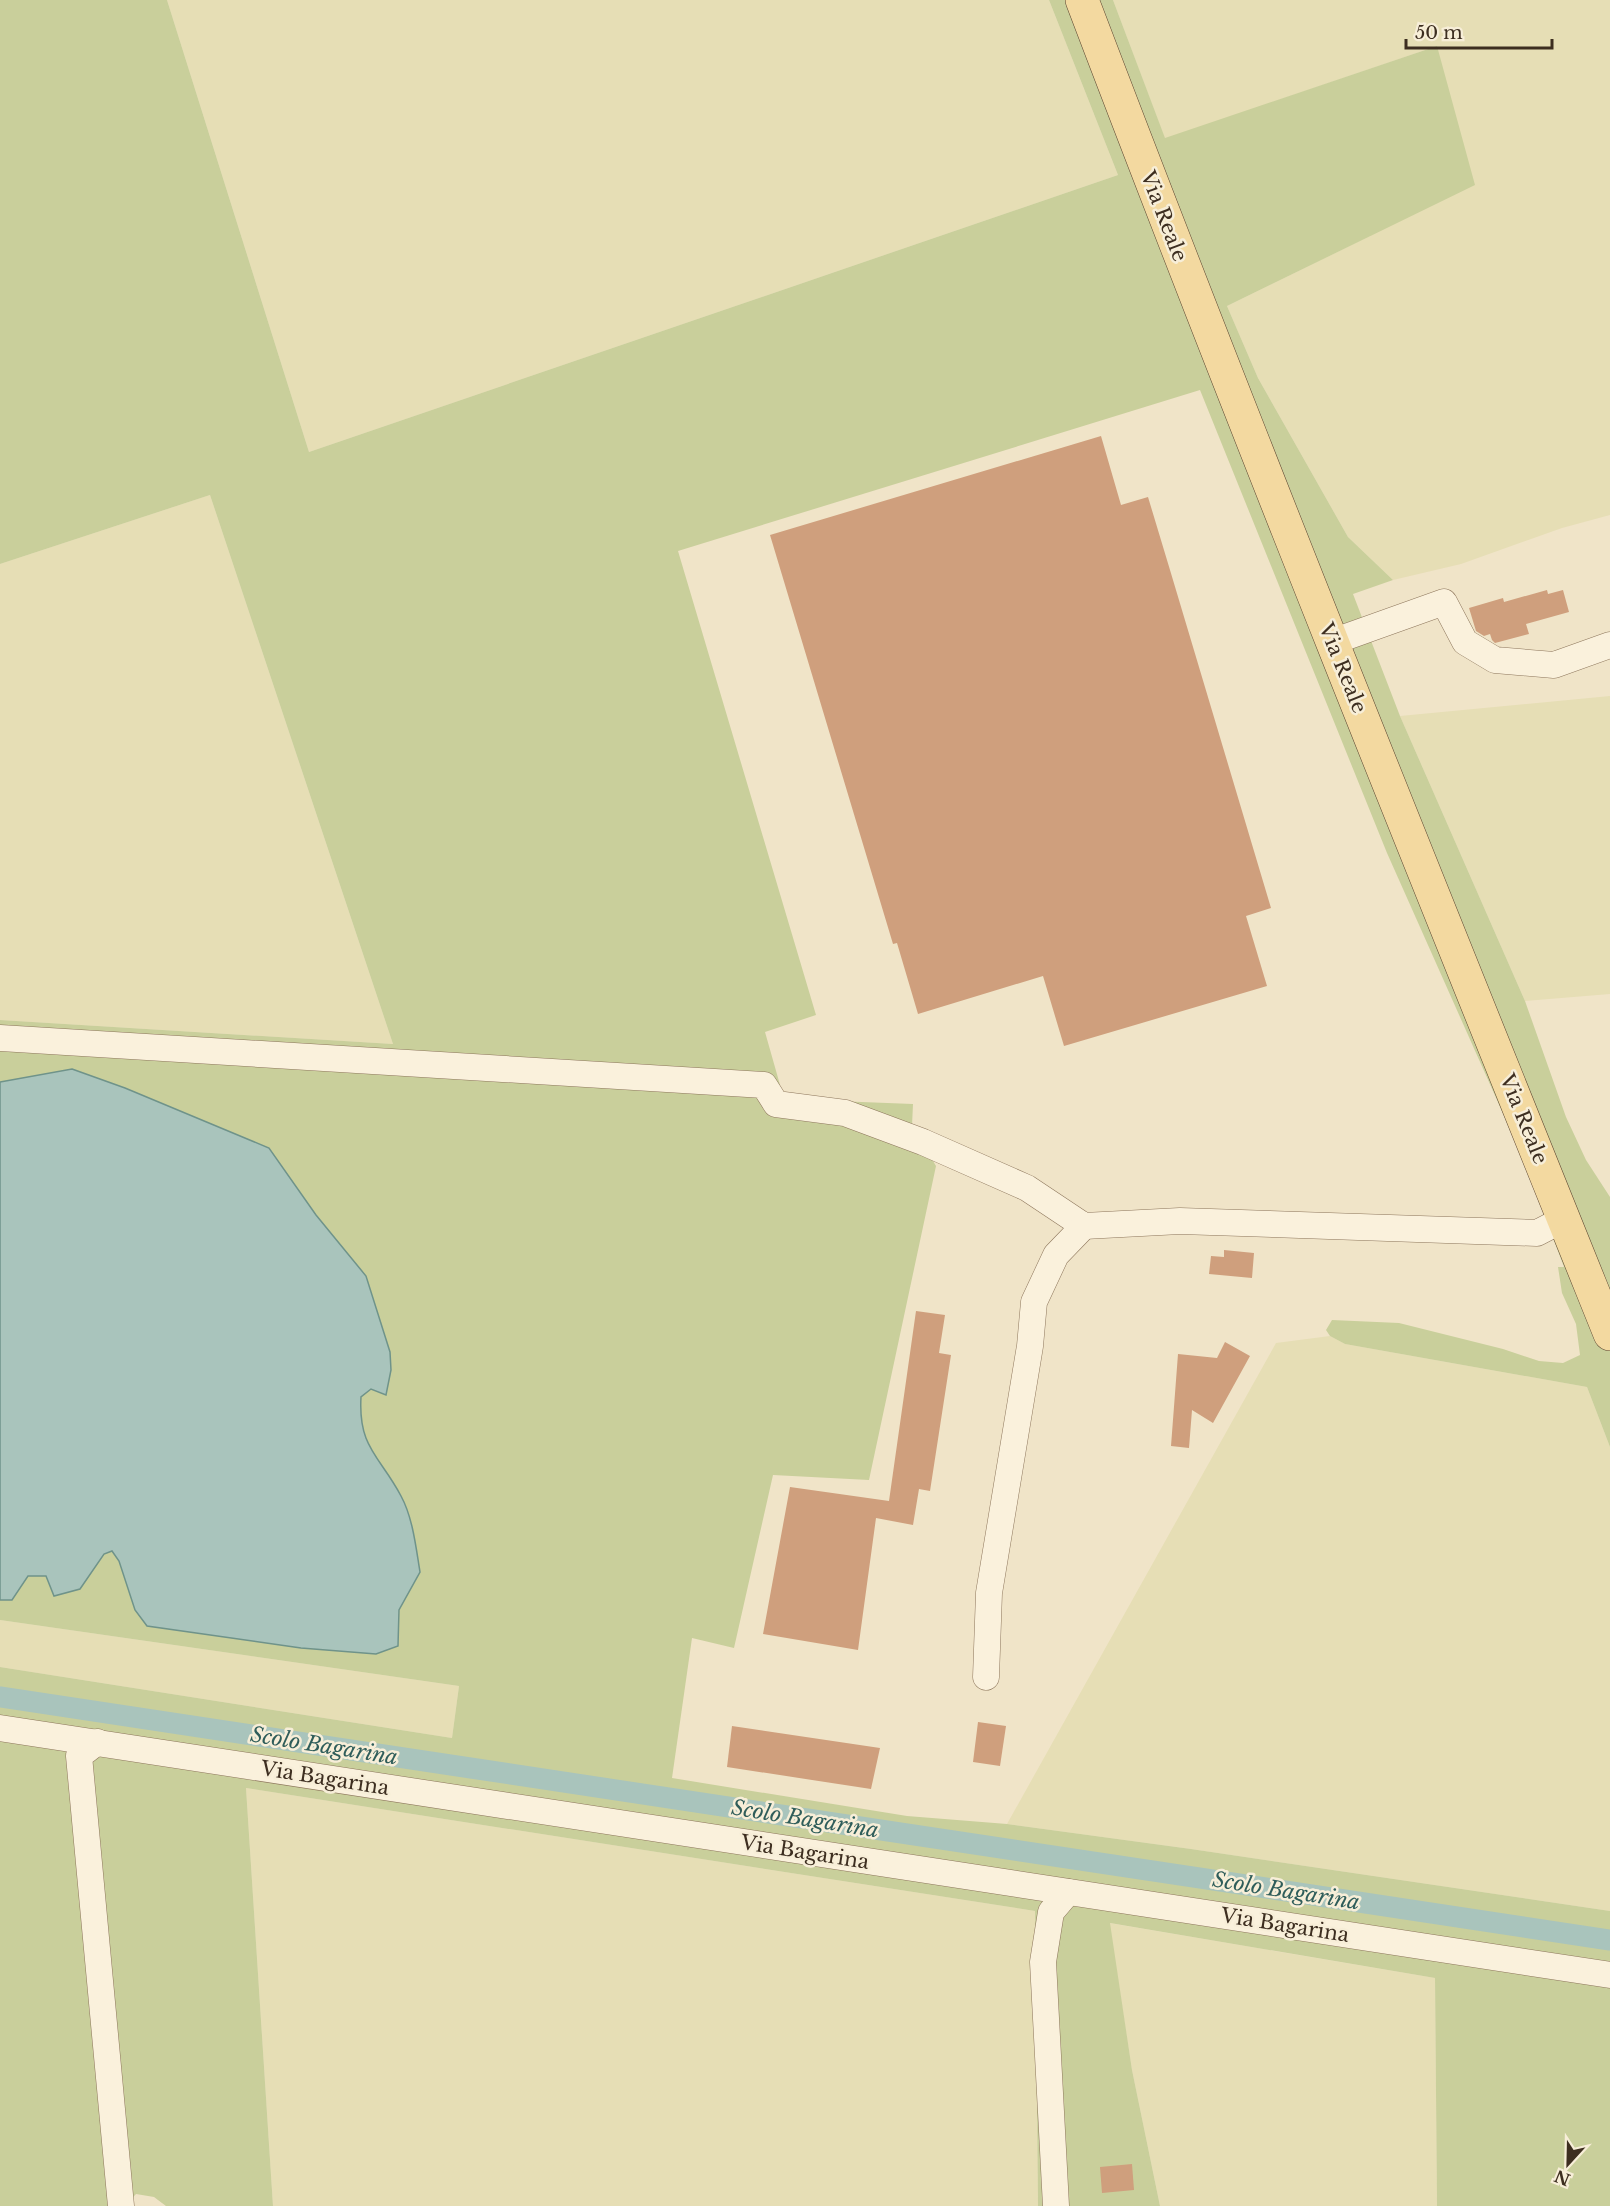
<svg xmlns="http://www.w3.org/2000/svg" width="1610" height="2206" font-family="'Libre Baskerville',serif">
<rect width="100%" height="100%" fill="#f0e4c8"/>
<!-- farmland -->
<g fill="#e6deb5">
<polygon points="167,0 1049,0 1118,175 309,452"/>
<polygon points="1113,0 1610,0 1610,515 1562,528 1461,564 1393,580 1348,537 1258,378 1227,306 1370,236 1437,46 1165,139"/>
<polygon points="210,495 393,1044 0,1020 0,564"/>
<polygon points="1610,696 1610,994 1525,1001 1400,716"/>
<polygon points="1330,1336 1345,1344 1587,1387 1610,1447 1610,1911 1191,1849 1007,1824 1276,1343"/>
<polygon points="0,1620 459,1686 452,1738 0,1667"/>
<polygon points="246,1788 1035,1911 1038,2206 273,2206"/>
<polygon points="1109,1923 1435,1978 1437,2206 1160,2206 1132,2070"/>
</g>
<!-- green -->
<polygon fill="#c9cf9b" points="0,0 167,0 309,452 1118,175 1049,0 1113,0 1165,138 1437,46 1475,185 1227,306 1258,378 1348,537 1393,580 1353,594 1400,716 1525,1001 1566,1117 1586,1160 1610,1197 1610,1447 1587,1387 1345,1344 1330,1336 1326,1330 1332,1320 1399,1323 1503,1349 1539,1361 1563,1363 1580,1355 1576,1324 1562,1293 1558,1267 1564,1267 1521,1154 1387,853 1200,390 678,551 816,1015 765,1032 784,1099 913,1104 912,1126 936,1166 869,1480 773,1475 734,1648 692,1638 672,1778 907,1816 1007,1824 1191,1849 1610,1911 1610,2206 1437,2206 1435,1978 1110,1923 1132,2070 1160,2206 1038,2206 1035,1911 246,1788 273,2206 166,2206 154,2197 136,2194 125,2206 0,2206 0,1667 452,1738 459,1686 0,1620 0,1020 393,1044 210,495 0,564"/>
<!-- water -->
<path fill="#a9c4bc" stroke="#6f938a" stroke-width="1.5" d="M72,1069L125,1088L269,1148L316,1215L366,1276L390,1352L391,1370L386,1395L371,1389L361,1397C358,1448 380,1456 401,1496C413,1518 416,1548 420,1572L399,1610L398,1646L376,1654L301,1648L147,1626L135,1610L119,1561L112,1551L104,1554L80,1589L54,1596L46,1576H28L12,1600H0V1082Z"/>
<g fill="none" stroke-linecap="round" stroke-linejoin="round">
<!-- canal -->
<polyline stroke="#a9c4bc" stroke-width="21" points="0,1697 1610,1940"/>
</g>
<!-- building -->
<g fill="#cf9f7d">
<polygon points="1101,436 1121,505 1148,497 1170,570 1271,908 1246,916 1267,986 1064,1046 1043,976 918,1014 897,943 893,944 770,535"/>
<polygon points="1547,590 1548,594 1563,590 1569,612 1526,624 1529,634 1495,643 1492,640 1490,634 1484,636 1476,631 1469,608 1503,598 1504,602"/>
<polygon points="1224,1250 1254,1253 1252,1278 1209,1274 1211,1256 1224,1257"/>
<polygon points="916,1311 945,1315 939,1353 951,1355 930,1491 919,1489 913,1525 876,1518 858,1650 763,1634 790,1487 889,1501"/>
<polygon points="1225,1342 1250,1356 1213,1423 1192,1410 1189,1448 1171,1446 1178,1354 1217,1358"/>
<polygon points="978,1722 1006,1726 1000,1766 973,1762"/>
<polygon points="732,1726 880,1748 871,1789 727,1767"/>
<polygon points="1132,2164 1134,2190 1102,2193 1100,2167"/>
</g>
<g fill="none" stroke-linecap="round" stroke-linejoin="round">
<defs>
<g id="minor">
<polyline points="1332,642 1444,602 1465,642 1495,660 1554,665 1610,645"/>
<polyline points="0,1038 764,1085 776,1104 845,1113 923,1142 1027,1188 1084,1226 1180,1221 1537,1233 1564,1219"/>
<polyline points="986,1677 989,1593 1030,1346 1034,1302 1056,1255 1084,1226"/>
<polyline points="0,1728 1610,1975"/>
<polyline points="97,1742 79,1756 121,2206"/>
<polyline points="1056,2206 1043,1962 1051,1912 1068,1892"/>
</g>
<path id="major" d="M1082,0C1252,447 1431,890 1610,1334"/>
</defs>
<!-- minor casing -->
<use href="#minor" stroke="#8d765c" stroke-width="27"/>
<!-- major casing -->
<use href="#major" stroke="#5b4430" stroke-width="34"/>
<!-- minor -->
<use href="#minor" stroke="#faf1dc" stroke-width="26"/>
<!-- major -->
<use href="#major" stroke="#f3d9a0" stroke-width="33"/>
</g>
<g text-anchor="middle" stroke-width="5" stroke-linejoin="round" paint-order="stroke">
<!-- street labels -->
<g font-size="20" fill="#3d2e20" stroke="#f7eed8">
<text transform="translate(1164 216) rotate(69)" y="7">Via Reale</text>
<text transform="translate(1343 668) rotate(68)" y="7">Via Reale</text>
<text transform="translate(1524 1119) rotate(68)" y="7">Via Reale</text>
<text transform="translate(325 1778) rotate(9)" y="7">Via Bagarina</text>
<text transform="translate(805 1852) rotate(9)" y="7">Via Bagarina</text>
<text transform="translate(1285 1925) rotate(9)" y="7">Via Bagarina</text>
</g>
<!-- water labels -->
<g font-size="21" font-style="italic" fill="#2f5d5a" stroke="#f7eed8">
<text transform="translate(324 1746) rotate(9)" y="7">Scolo Bagarina</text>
<text transform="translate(805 1819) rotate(9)" y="7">Scolo Bagarina</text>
<text transform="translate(1286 1891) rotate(9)" y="7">Scolo Bagarina</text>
</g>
</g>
<!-- north arrow -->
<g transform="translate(1568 2164) rotate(202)" stroke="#f7eed8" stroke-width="4.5" paint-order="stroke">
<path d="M0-4.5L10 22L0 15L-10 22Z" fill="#3d2e20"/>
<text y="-9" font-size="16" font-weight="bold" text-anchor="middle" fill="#3d2e20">N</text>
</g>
<!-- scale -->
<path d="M1406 39v9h146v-9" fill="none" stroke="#3d2e20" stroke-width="3"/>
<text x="1415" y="39" font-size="18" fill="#3d2e20" stroke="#f7eed8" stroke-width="4.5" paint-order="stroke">50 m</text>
</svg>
